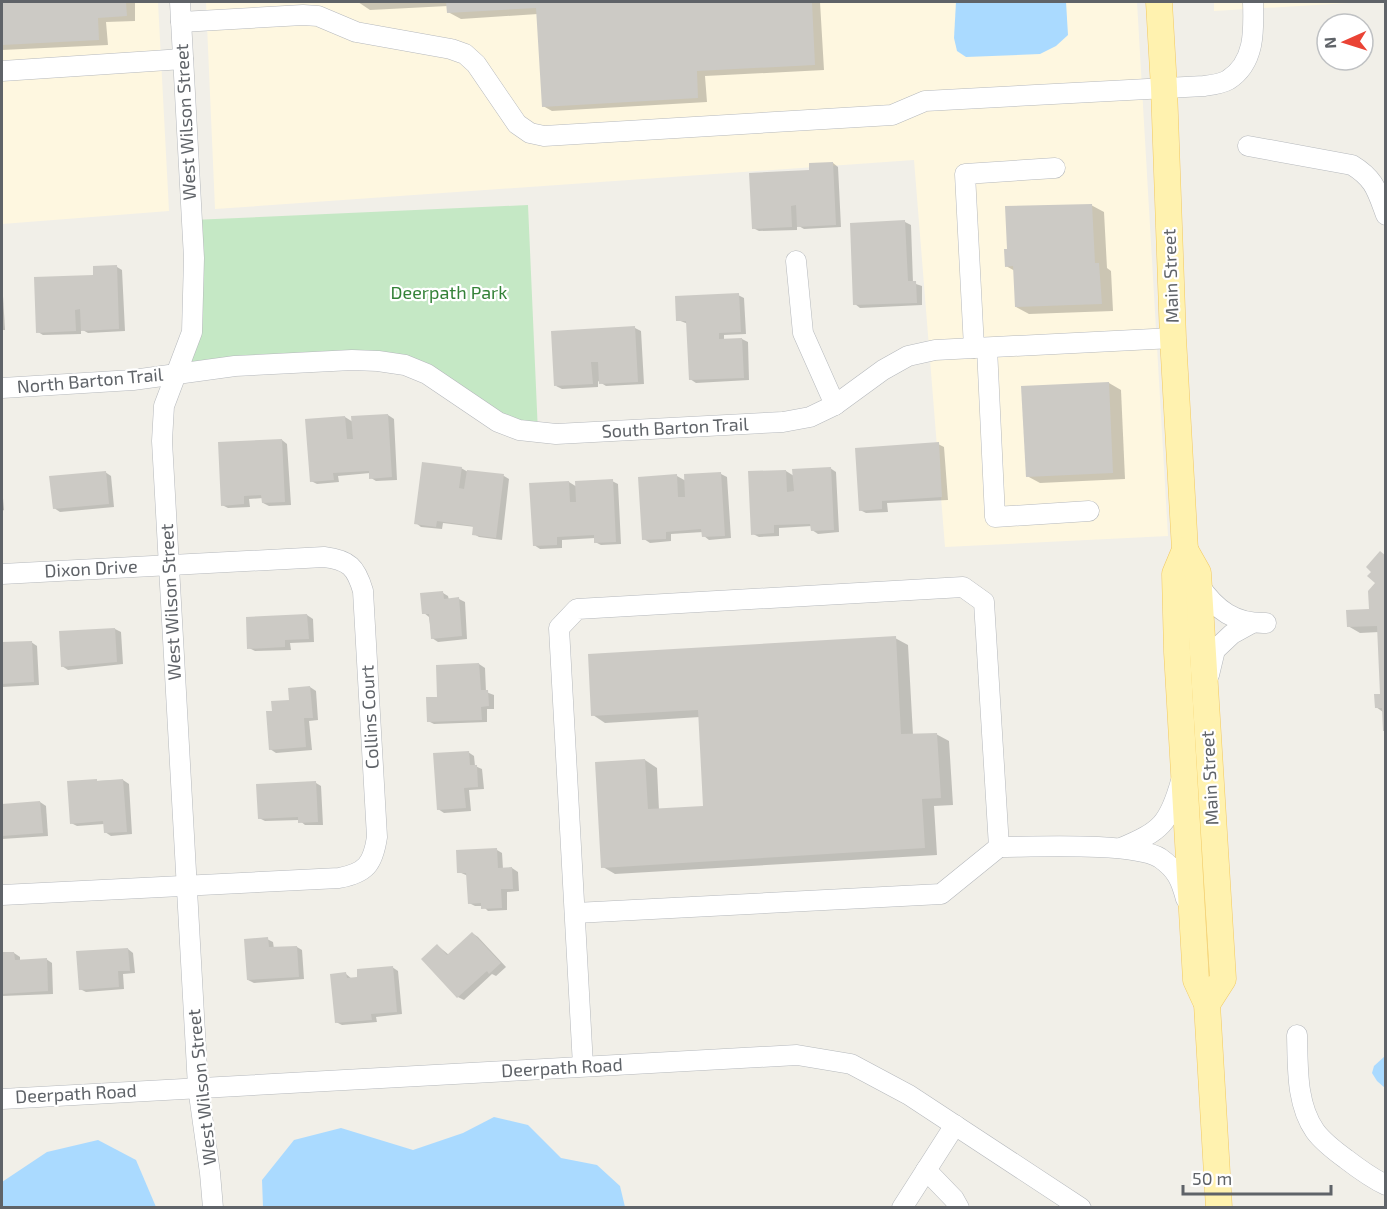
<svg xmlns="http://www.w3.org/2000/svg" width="1387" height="1209" font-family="'Exo 2',sans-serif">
<rect width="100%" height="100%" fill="#f1efe8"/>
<!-- commercial -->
<g fill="#fef7e0">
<polygon points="2,2 158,2 169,211 2,224"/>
<polygon points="206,2 1137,2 1168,536 945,547 914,160 215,209"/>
<polygon points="1214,2 1366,2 1214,11"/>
</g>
<!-- green -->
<polygon fill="#c5e8c5" points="528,205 538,433 405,365 177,373 192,332 192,220"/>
<!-- water -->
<g fill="#aadaff">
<polygon points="956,2 1066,2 1068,35 1056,46 1040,54 966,57 957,51 954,38"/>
<polygon points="1385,1056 1385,1088 1377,1081 1372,1073 1374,1066"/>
<polygon points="494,1117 528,1125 561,1158 597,1165 620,1186 625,1207 263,1207 262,1180 294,1140 341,1128 413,1150 463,1133"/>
<polygon points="98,1140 136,1160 156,1207 2,1207 2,1182 47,1152"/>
</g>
<!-- shadow -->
<g fill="#0003">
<polygon points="2,2 135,2 135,21 106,22 108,45 2,50"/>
<polygon points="358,2 820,2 824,70 705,76 707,102 552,111 543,106 538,14 461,19 448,12 448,6 370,10"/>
<polygon points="833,163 838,167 841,227 804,229 797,225 797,230 759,231 753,228 811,172"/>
<polygon points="1091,205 1104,212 1107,268 1111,271 1113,311 1029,314 1016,307 1015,271 1006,266"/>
<polygon points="905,222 911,225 913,283 922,286 922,305 860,308 855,304"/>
<polygon points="117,267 122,270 125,331 88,333 81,329 81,334 43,335 38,332 95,277"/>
<polygon points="2,279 5,330 2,330"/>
<polygon points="738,295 744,298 746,334 724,335 724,340 742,339 748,342 749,380 696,383 690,379 688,324 678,320"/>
<polygon points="635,328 641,331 644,384 606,386 598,381 598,387 562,389 556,386"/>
<polygon points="1109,383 1121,390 1125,479 1040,483 1027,476"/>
<polygon points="388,415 394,419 397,480 376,481 371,478 370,473 338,476 339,482 317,484 311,481 345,417 353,422"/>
<polygon points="282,440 287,444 291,505 269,506 263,503 263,498 249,499 250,507 228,508 222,505"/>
<polygon points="938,444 944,447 948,500 887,503 888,512 866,513 860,510"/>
<polygon points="461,468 468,472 504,476 509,479 502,540 479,537 474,534 475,527 443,523 442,529 421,527 416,523"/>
<polygon points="830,468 836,472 839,532 818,534 812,530 812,526 779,528 779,536 759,537 753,534 750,473 786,471 794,476"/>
<polygon points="105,472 111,476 114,507 60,512 54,508"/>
<polygon points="721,474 727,477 731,538 709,540 704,536 703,532 671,534 671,541 650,543 644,539 677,476 686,481"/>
<polygon points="612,481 618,484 621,544 601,545 595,542 595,538 562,540 562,548 540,549 534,545 569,482 577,487"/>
<polygon points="2,486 4,510 2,511"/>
<polygon points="1377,583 1383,712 1376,707 1382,695 1379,632 1360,633 1348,626 1370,610"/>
<polygon points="443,593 448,596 449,600 459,599 465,602 467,639 438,642 432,638 429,617 424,613"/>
<polygon points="307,615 313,619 314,642 290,643 291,650 255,651 249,648"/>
<polygon points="115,629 121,632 123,664 68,670 62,666"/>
<polygon points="2,635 3,644 31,642 37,646 39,685 2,687"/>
<polygon points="895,638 908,645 913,735 936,734 949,741 953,805 934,806 937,855 615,874 603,867 645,760 657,768 659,810 705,807 700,717 605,723 593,715"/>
<polygon points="479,664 485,668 486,692 494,695 494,709 487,709 487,722 434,724 428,721 439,698"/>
<polygon points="310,687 316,691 318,720 309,721 312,750 276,753 270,749 273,712"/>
<polygon points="468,752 474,756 475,766 482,769 484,789 469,790 471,811 444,813 438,809"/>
<polygon points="123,780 129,784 132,834 111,836 105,832 104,824 77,826 71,823 68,782"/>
<polygon points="316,783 321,786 323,825 305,825 299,820 265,821 259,818"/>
<polygon points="40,802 46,806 48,836 2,839 2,805"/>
<polygon points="497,850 502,853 503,869 512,868 518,872 519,891 507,892 507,910 488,911 483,906 475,906 469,903 468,876 459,872"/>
<polygon points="472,933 478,937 506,967 496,976 492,974 464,1000 458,997 437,945 449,955"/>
<polygon points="267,939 273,942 274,949 297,947 302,950 304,979 254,983 248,980"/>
<polygon points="128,949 133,953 135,973 123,974 124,989 86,992 80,989"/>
<polygon points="14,953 20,957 20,961 46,959 52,963 53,994 2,996 2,954"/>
<polygon points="392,967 398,971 402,1014 376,1017 377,1022 342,1025 336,1022 346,974 352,979"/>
</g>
<!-- building -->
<g fill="#cccac5">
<polygon points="2,2 126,2 127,16 98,18 99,40 2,45"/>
<polygon points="446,2 812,2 815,65 697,71 698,98 542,107 536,8 447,13"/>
<polygon points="833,162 836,225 797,227 796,205 791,206 792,227 752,229 749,173 809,170 809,163"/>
<polygon points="1092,204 1095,263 1099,263 1102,304 1015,307 1013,266 1005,267 1004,249 1007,249 1005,206"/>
<polygon points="905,220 908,281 916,281 917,303 853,305 850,223"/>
<polygon points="117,265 119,329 81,331 80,309 75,310 76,331 36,333 34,277 93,275 93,266"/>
<polygon points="739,293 741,332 719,333 719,339 742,338 744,378 689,380 686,321 676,321 675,296"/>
<polygon points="635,326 638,382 599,384 598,362 591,362 593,384 554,386 551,331"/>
<polygon points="1109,382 1113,473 1026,477 1021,386"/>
<polygon points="388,414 392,477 369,479 369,471 333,473 334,480 310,482 305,419 345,416 347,439 353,439 351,416"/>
<polygon points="282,439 285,502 262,503 261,495 244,496 244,504 221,506 218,442"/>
<polygon points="939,442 942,497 882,501 882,509 859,511 855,448"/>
<polygon points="422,462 462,467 459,488 464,489 467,470 504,474 496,538 472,535 473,526 437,521 436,527 414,524"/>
<polygon points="831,467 834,530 811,531 810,524 774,525 774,533 751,535 748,471 786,470 787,492 794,491 792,469"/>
<polygon points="106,471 109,504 53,509 49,476"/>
<polygon points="721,472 725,536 702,537 701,529 666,532 666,539 642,540 638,477 677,474 678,497 685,497 684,474"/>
<polygon points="613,479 616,542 594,543 594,535 557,537 557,545 533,546 529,483 569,481 570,502 576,502 575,481"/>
<polygon points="1380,551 1386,556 1386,731 1383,731 1382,708 1375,708 1374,694 1380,694 1377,626 1347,627 1346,610 1369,609 1368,591 1375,583 1367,576 1371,572 1366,567"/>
<polygon points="443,591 444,599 459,597 462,636 431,639 429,614 422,614 420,593"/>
<polygon points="307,614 309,639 285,640 285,647 247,649 246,617"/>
<polygon points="115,628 117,662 61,667 59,631"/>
<polygon points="896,636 901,734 937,733 941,798 922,799 925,848 601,868 595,762 645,759 648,809 703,806 698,710 591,716 588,654"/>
<polygon points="32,641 34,682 2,684 2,642"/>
<polygon points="479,663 481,690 488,690 489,706 481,707 482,720 427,722 426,697 437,697 436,665"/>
<polygon points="310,686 313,718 304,718 306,747 269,750 266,711 272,711 271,701 289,700 288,688"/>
<polygon points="469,751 470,765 477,765 478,787 464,788 466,808 437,810 433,753"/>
<polygon points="97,779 97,781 123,779 127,832 104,833 103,821 70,824 67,781"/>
<polygon points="316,781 318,822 298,823 298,817 258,819 256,784"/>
<polygon points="40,801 43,833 2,836 2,804"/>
<polygon points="497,848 498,868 512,867 513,889 501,889 502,908 481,909 481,903 468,904 466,873 457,873 456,850"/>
<polygon points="472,932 501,963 489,974 487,971 457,998 421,959 437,944 447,955"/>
<polygon points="268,937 269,947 297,946 299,977 247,980 244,939"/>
<polygon points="128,948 130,971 118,971 119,987 79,990 76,951"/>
<polygon points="2,952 14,952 15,960 47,958 48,991 2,994"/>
<polygon points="393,966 397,1012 371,1014 372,1020 335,1023 330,974 346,972 347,978 357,977 357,969"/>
</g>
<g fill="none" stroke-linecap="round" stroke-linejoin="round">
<defs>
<g id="minor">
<polyline points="180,2 194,258 192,332 164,406 162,441 198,1087 210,1173 213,1208"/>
<path d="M181,22L303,15L318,16L356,32L451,49L465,54L476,64L517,124L530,133L544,136L892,115L925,101L1204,86C1211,85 1221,84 1228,80C1255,63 1254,31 1253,2"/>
<polyline points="2,71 183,59"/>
<path d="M1248,146L1352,165C1375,179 1377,191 1386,215"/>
<polyline points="796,261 803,333 835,405"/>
<polyline points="974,348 965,174 1055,168"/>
<polyline points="987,348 995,517 1089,511"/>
<polyline points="2,388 133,380 235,366 352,360 378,361 405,365 427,374 498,422 519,430 556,434 783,422 810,417 835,405 883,370 908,356 935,350 1173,338"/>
<path d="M2,574L324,557C349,560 356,567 363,591L377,837C373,864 366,873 339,878L2,895"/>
<path d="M1199,585C1216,610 1235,624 1266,623"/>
<polyline points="1209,675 1215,650 1232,634 1252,623"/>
<path d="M1121,848C1161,831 1169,824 1181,781"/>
<polyline points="575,913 941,894 999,847"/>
<path d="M1297,1035C1298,1067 1296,1104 1315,1131C1323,1142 1335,1151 1346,1159C1359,1169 1371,1178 1386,1185"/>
<path d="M583,1066L559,628L577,609L963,587L984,602L999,847C1033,847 1134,842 1160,858C1177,870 1181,880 1186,899"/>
<polyline points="2,1099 797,1055 851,1064 909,1095 1081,1208"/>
<polyline points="926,1170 954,1199 959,1208"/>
<polyline points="902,1208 955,1125"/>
</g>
<g id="major">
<polyline points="1159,2 1164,88 1173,338 1185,550 1175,574 1177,652 1196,980 1207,1004 1219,1208"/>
<polyline points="1185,550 1198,573 1223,979 1207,1004"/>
</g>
</defs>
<!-- minor casing -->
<use href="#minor" stroke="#b5b8bc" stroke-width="21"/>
<!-- major casing -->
<use href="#major" stroke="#f2c960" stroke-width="27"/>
<!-- minor -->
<use href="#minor" stroke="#fff" stroke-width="20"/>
<!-- major -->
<use href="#major" stroke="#fff2af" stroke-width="26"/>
</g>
<g text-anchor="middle" stroke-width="4.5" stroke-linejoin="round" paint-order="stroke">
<!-- street labels -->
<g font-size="18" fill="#5f6368" stroke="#fff">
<text transform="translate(186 122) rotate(-93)" y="6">West Wilson Street</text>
<text transform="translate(1171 276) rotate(-92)" y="6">Main Street</text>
<text transform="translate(90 381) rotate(-5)" y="6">North Barton Trail</text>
<text transform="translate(675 428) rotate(-3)" y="6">South Barton Trail</text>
<text transform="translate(91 569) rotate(-3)" y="6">Dixon Drive</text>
<text transform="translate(171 602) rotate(-93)" y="6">West Wilson Street</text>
<text transform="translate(370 717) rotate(-93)" y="6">Collins Court</text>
<text transform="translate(1210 778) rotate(-93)" y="6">Main Street</text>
<text transform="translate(562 1068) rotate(-3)" y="6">Deerpath Road</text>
<text transform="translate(202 1087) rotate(-96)" y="6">West Wilson Street</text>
<text transform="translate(76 1094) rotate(-3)" y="6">Deerpath Road</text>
</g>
<!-- park labels -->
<g font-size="18" fill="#348238" stroke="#fff">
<text x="449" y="299">Deerpath Park</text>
</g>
</g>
<!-- border -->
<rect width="1387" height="1209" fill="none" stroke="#5f6368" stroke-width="6"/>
<!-- north arrow -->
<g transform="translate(1345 42) rotate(267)"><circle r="28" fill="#ffffff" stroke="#bfc1c3" stroke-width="1.5"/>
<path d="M0-4.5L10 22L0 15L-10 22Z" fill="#ea4335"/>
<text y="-9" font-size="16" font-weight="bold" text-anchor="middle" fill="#5f6368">N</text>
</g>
<!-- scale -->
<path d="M1183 1185v9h148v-9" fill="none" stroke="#5f6368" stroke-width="3"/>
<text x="1192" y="1185" font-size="18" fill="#5f6368" stroke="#ffffff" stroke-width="4.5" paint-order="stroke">50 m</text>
</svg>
